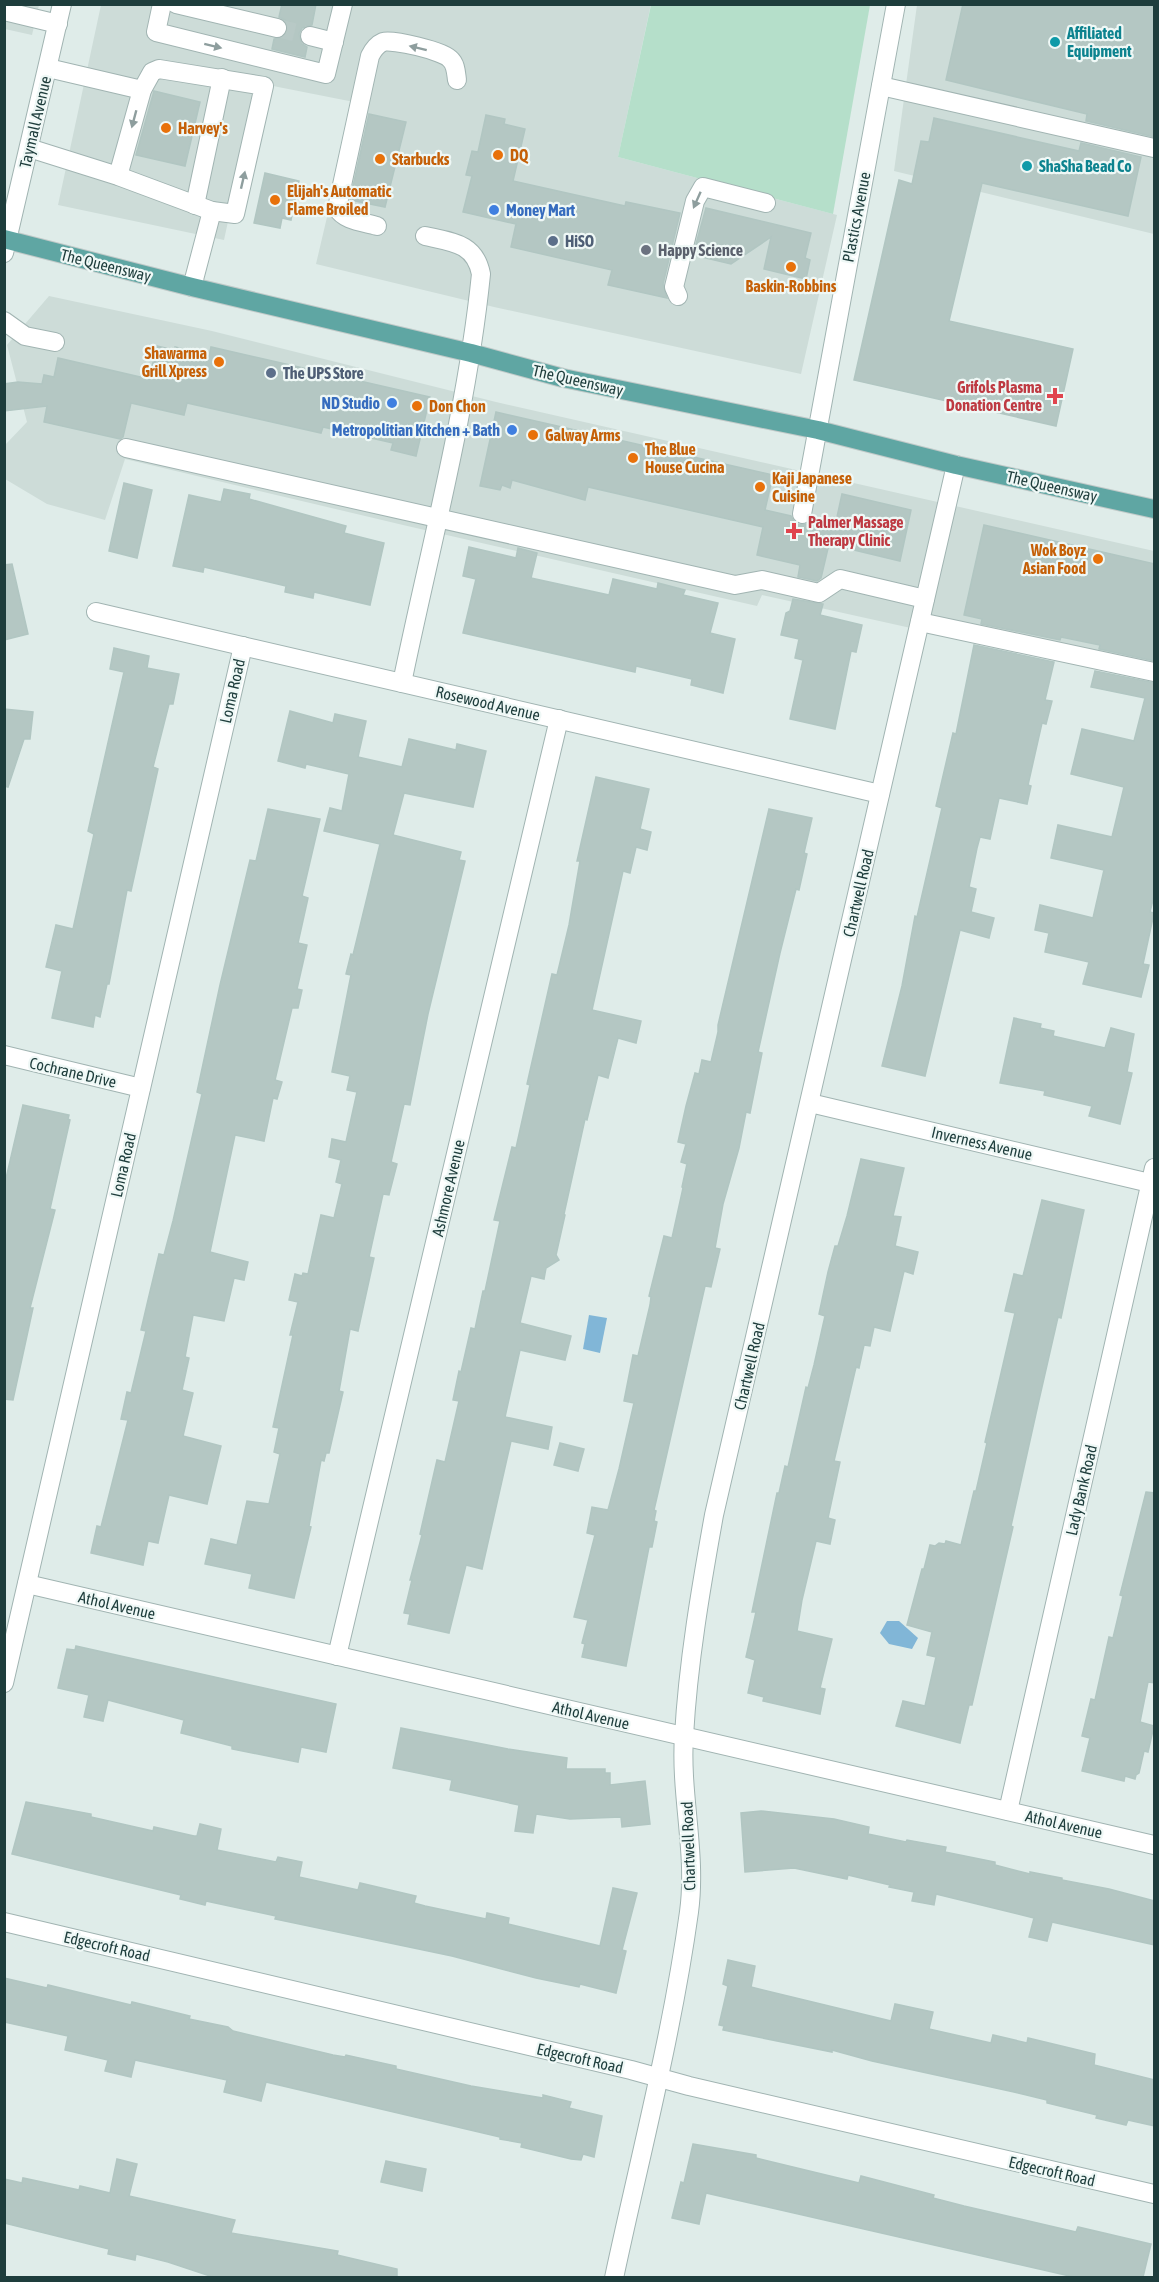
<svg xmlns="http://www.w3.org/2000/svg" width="1159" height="2282" font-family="'Asap Condensed',sans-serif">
<rect width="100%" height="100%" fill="#dfece9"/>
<!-- built -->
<g fill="#cddcd8">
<polygon points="651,4 618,157 837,215 801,374 494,307 316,264 354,102 258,83 224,240 58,205 101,5"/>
<polygon points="5,5 39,5 32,35 5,29"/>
<polygon points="917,5 1154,5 1154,234 894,171"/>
<polygon points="49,296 212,331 496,402 1154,551 1154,682 762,595 757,606 403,525 125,459 105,520 47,504 5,479 5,445 27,422 7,345"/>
</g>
<!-- green -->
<polygon fill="#b5dfca" points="651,5 870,5 833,214 618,157"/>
<!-- water -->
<g fill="#81b6d7">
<polygon points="589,1315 607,1318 600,1353 583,1349"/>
<polygon points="887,1621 899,1621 918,1638 912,1649 889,1644 880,1633"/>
</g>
<!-- building -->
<g fill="#b4c7c3" stroke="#b1c6c2" stroke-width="1.5">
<polygon points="282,4 316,4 312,25 302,28 299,34 302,44 307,47 305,57 272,49 274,39 285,36 288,30 285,20 279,17"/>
<polygon points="963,4 1155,4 1155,137 1086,121 1087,114 946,80"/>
<polygon points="154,91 200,102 185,166 136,155"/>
<polygon points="369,114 406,122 385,207 350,200"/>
<polygon points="486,115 505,119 504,124 525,129 513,181 625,206 626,202 680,213 663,284 667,298 608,285 612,270 511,247 516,224 463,212 472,176 466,175 472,151 478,152"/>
<polygon points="934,118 1079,151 1081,143 1141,157 1128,216 982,183 949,321 1073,349 1056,426 854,380 899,180 912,184 921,141 929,142"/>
<polygon points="265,173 299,181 291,220 282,218 280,228 254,223"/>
<polygon points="706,208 811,233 805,258 810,260 806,279 764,269 771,237 731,264 693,255"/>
<polygon points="157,346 174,350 175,347 209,356 211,347 430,397 416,456 391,450 393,443 323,427 321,433 187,403 184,415 131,403 123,437 120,439 44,422 47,406 4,411 4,384 18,382 42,384 44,375 54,377 58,358 149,379"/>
<polygon points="496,412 773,475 765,510 791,516 794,522 799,525 806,524 811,520 835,526 842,494 911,510 900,561 829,544 821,578 817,581 798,577 800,565 757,555 763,527 588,487 585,500 512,480 510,488 502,485 500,490 480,486"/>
<polygon points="124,483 152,490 137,558 109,551"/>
<polygon points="224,489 250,494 249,499 346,526 344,533 384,543 370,605 314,592 313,598 285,592 286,586 204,567 203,572 173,566 189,495 221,502"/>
<polygon points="984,525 1155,564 1155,661 1099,649 1100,645 1061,637 1060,640 981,624 982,619 964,615"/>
<polygon points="469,547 516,558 518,548 537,553 531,578 609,595 613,579 657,589 658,583 685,590 683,595 718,603 710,633 735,639 723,693 691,685 692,679 636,666 635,672 463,633 476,579 463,576"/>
<polygon points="12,564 28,634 4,640 4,565"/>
<polygon points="793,599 823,604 820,615 862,625 856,652 851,651 835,729 790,719 803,660 795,658 799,639 781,635 786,613 790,611"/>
<polygon points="974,645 1054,662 1045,700 1052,701 1046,724 1042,723 1028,785 1031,786 1027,804 999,798 990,839 980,837 977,848 969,887 976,889 971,912 994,918 989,938 960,930 925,1076 882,1066 902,986 915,916 917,917 942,808 936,806 953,733 956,734"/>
<polygon points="114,648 149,656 147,668 179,674 173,704 169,704 153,767 158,769 131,891 127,890 109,984 107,984 100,1017 95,1015 93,1027 52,1018 62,971 46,967 56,925 73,929 94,834 88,831 124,672 110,669"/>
<polygon points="1095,671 1155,683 1155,892 1150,912 1154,913 1143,964 1149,965 1141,997 1083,984 1089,962 1045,952 1049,933 1035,930 1040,905 1093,918 1104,870 1051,858 1058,825 1112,837 1124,787 1071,774 1082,729 1134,741 1145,698 1091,687"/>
<polygon points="4,709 33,712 30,739 24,739 8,787 4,786"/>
<polygon points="290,711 333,723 335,714 366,721 358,757 402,767 409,739 456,750 457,744 486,751 473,807 404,793 393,835 461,852 459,860 465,861 428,1014 410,1105 404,1104 391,1162 397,1164 389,1195 383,1194 369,1257 374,1258 358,1331 350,1329 339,1391 343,1392 329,1453 326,1453 324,1461 321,1460 309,1526 311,1527 294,1598 249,1588 252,1574 205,1564 211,1539 237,1545 247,1501 269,1504 280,1454 274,1452 279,1428 273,1427 293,1335 290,1335 298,1302 289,1300 295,1274 302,1276 303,1273 308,1274 321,1215 334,1218 342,1184 336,1182 341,1160 329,1157 332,1139 346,1142 357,1092 347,1090 350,1076 332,1072 351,975 346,974 351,954 353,955 380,844 324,831 330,808 342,811 349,774 306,764 305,768 278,761"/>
<polygon points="596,777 649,789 640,829 651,832 647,850 636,847 630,873 623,871 592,1010 641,1021 636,1043 618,1038 608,1078 598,1075 587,1120 585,1119 564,1214 565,1215 556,1255 559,1260 546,1268 544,1279 531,1276 520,1323 571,1336 565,1360 520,1350 505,1417 552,1427 548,1449 511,1441 482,1569 466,1565 449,1633 408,1624 410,1614 404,1613 412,1580 410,1580 422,1535 420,1534 437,1460 445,1462 459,1401 453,1400 459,1371 461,1372 471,1328 475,1329 483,1291 485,1291 500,1221 494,1220 512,1147 516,1148 530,1085 527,1084 552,974 557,975 569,925 580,861 577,861"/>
<polygon points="268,809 320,819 302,896 308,898 298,943 307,945 297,989 302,990 298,1008 292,1008 275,1080 282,1082 277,1099 273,1098 264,1141 235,1135 210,1252 248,1262 244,1280 234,1278 224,1321 193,1315 185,1357 189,1358 182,1390 193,1393 183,1436 221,1446 207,1504 169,1495 158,1543 148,1541 143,1565 91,1553 97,1526 101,1527 128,1420 121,1419 127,1392 131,1393 146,1331 141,1330 148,1300 159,1254 164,1255 173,1221 202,1094 197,1092 220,985 250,860 256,861"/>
<polygon points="769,809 812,818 804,853 807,854 799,890 796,889 780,953 758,1052 762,1053 750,1113 746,1112 739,1148 723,1204 715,1248 720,1249 711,1287 705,1286 660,1484 654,1510 656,1511 654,1521 657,1522 652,1547 649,1547 626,1666 582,1657 585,1644 582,1643 588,1620 574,1617 595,1535 587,1533 592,1507 608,1510 619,1469 634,1403 624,1401 633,1355 638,1356 650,1305 651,1297 649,1296 664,1236 672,1238 683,1188 682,1187 687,1164 681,1162 686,1144 678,1142 686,1106 695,1073 699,1074 702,1060 711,1062 718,1032 718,1025"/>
<polygon points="1014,1018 1041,1024 1040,1028 1054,1031 1053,1036 1105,1048 1111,1028 1134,1034 1127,1072 1132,1073 1120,1124 1089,1116 1092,1106 1044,1095 1045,1091 1000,1083"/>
<polygon points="23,1105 69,1115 68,1119 70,1120 50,1209 55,1210 30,1308 33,1308 13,1400 4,1399 4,1187"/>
<polygon points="861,1159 904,1168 893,1216 901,1217 895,1246 918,1252 913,1274 904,1271 890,1331 874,1327 870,1346 864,1345 859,1368 856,1367 834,1461 840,1462 828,1518 835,1520 830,1544 816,1541 802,1600 797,1631 832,1639 820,1688 825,1689 820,1714 763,1701 764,1697 748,1693 755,1660 746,1657 756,1612 752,1612 777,1493 779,1493 785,1466 788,1467 806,1387 808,1388 814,1365 825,1316 819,1314 828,1272 835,1246 838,1246 847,1216"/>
<polygon points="1042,1200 1084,1210 1061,1318 1058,1317 1039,1400 1011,1526 1013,1527 972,1705 969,1705 960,1743 896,1726 903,1701 925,1706 936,1657 927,1655 932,1632 907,1625 922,1569 924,1569 930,1545 935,1546 939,1543 945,1544 946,1541 961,1545 974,1491 976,1491 987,1443 985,1442 1015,1313 1005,1311 1014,1274 1023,1276"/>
<polygon points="560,1443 584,1449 578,1471 554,1465"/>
<polygon points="1146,1492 1155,1493 1155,1683 1148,1682 1140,1722 1154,1726 1148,1752 1144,1751 1139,1773 1136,1775 1135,1779 1125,1776 1124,1781 1082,1771 1090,1738 1082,1736 1091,1699 1095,1700 1109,1637 1113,1638 1123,1596 1120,1595"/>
<polygon points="76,1646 336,1704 326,1752 301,1747 298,1762 232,1749 232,1746 181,1733 184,1720 108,1700 103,1721 84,1717 89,1695 58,1688 67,1649 75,1650"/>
<polygon points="401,1728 508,1749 567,1758 566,1769 605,1769 605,1773 610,1773 610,1785 645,1781 650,1824 622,1827 621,1817 570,1819 536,1814 533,1833 515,1831 519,1805 450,1790 452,1780 393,1768"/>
<polygon points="26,1802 91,1814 91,1817 153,1831 154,1827 194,1836 197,1836 200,1824 221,1829 217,1850 276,1862 278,1857 302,1862 299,1877 358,1890 360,1883 416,1896 414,1903 425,1906 486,1919 487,1913 509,1918 508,1924 600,1946 613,1888 637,1893 622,1950 626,1951 616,1993 580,1984 579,1987 536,1978 452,1956 275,1919 276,1916 206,1901 205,1905 180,1899 181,1895 12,1854"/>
<polygon points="761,1811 834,1819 869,1827 868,1834 906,1842 907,1840 946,1847 945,1852 995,1862 995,1865 1030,1874 1030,1872 1062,1878 1062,1880 1109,1889 1155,1901 1155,1945 1052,1922 1047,1941 1029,1937 1034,1918 936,1894 934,1905 912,1901 914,1892 889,1887 890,1885 848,1875 847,1879 794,1868 745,1872 741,1813"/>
<polygon points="728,1960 755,1966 751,1987 891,2021 895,2004 933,2012 929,2029 991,2043 993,2035 1027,2043 1028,2038 1095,2054 1094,2065 1155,2080 1155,2126 1128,2120 1126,2125 1096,2118 1097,2115 1047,2103 1047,2100 1014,2092 872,2061 832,2050 832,2052 723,2030 724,2026 719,2025 728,1986 723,1984"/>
<polygon points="4,1978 47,1988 48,1985 131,2005 132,2002 190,2016 189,2019 228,2027 233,2031 333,2055 345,2057 346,2055 396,2066 396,2069 471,2086 543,2098 543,2095 571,2102 569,2108 602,2116 594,2157 583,2154 581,2160 571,2159 521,2147 522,2143 500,2139 500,2137 266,2082 261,2101 224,2092 227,2080 135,2060 131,2077 105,2071 108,2060 65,2050 68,2036 4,2022"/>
<polygon points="693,2144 756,2155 756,2158 760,2159 859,2183 861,2176 934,2195 933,2198 964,2206 1076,2232 1078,2227 1151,2244 1143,2277 1074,2277 706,2193 699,2224 672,2218 681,2182 684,2183"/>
<polygon points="117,2159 137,2164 129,2196 235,2220 231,2233 338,2251 337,2255 397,2269 397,2277 213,2277 168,2262 136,2254 135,2260 108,2254 109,2249 4,2223 4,2179 22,2183 23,2178 79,2190 80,2186 110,2193"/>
<polygon points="386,2161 426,2169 422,2191 381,2182"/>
</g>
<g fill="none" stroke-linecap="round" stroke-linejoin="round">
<!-- minor-tunnel -->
<polyline stroke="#b8c9c6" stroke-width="18" stroke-dasharray="18 9" stroke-linecap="butt" points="277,28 310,36"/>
<defs>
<g id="minor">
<polyline points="162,4 156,32 326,74 343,4"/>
<polyline points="176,4 277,28"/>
<polyline points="4,11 58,24"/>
<polyline points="310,36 334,42"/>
<polyline points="48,68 142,90"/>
<polyline points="881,86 1154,148"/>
<polyline points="29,148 118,176 212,211 235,214 264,86 159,69 152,72 142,90 118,176"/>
<polyline points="195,205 222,78"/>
<path d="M377,226C364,222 344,221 337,208L370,56C373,50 376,45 383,42C392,39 444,51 450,59C456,64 456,73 457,80"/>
<polyline points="4,253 62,4"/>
<polyline points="192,287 212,211"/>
<polyline points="678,296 674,287 695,201 703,187 766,203"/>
<polyline points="4,321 25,336 55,342"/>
<polyline points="126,448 735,585 762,580 819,593 840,579 925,599"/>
<polyline points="802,514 896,4"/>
<polyline points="96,612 880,794"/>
<polyline points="920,622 1154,672"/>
<path d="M402,683C430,547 467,412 481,274C475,243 452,242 425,236"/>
<polyline points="4,1055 141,1088"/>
<polyline points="810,1103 1154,1184"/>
<polyline points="27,1584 1154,1845"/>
<polyline points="337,1656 559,719"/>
<polyline points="4,1683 243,646"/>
<polyline points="1008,1811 1154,1168"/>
<polyline points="4,1922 631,2070 689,2086 1154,2194"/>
<path d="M614,2278C640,2156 672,2035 689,1912C697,1853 680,1795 684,1736C688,1663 701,1587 714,1515L956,465"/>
</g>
<polyline id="major" points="4,239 192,287 471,353 563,378 818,430 956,465 1154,509"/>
</defs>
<!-- minor casing -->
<use href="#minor" stroke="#a1b4b2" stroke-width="20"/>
<!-- major casing -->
<use href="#major" stroke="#c0c9c8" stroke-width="20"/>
<!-- minor -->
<use href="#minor" stroke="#fff" stroke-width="18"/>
<!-- major -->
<use href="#major" stroke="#5fa6a3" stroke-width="18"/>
</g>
<!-- one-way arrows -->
<defs><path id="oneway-solid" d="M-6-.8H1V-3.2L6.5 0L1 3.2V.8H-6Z" transform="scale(1.5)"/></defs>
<g fill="#8e9e9e">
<use href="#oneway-solid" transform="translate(213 46) rotate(14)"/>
<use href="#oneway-solid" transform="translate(418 48) rotate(-166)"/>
<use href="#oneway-solid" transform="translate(134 119) rotate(105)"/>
<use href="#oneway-solid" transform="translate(243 180) rotate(-77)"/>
<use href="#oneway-solid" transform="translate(697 200) rotate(114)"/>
</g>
<!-- markers -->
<g fill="#0f9aa8" stroke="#eff8f6" stroke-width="2">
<circle cx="1055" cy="42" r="6"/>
<circle cx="1027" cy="166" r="6"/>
</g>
<g fill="#e8710a" stroke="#eff8f6" stroke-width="2">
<circle cx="166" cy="128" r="6"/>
<circle cx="498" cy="155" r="6"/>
<circle cx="380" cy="159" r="6"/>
<circle cx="275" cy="200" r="6"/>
<circle cx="791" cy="267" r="6"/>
<circle cx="219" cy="362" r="6"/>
<circle cx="417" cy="406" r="6"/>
<circle cx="533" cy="435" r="6"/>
<circle cx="633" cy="458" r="6"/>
<circle cx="760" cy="487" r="6"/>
<circle cx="1098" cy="559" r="6"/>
</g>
<g fill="#3f7fe0" stroke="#eff8f6" stroke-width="2">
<circle cx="494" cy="210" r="6"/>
<circle cx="392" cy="403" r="6"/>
<circle cx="512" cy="430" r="6"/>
</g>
<g fill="#5c6f8a" stroke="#eff8f6" stroke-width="2">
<circle cx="553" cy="241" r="6"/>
<circle cx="271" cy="373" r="6"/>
</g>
<circle fill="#6b7280" stroke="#eff8f6" stroke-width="2" cx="646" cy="250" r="6"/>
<g fill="#e0444e" stroke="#eff8f6" stroke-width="2">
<path d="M1052 387h6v6h6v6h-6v6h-6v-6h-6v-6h6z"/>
<path d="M791 522h6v6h6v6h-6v6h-6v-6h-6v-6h6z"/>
</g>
<g text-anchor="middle" stroke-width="4.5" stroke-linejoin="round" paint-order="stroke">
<!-- culture labels -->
<g font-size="16" font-weight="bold" fill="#0d838f" stroke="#eff8f6" text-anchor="start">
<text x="1067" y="39">Affiliated<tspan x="1067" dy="18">Equipment</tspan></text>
<text x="1039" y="172">ShaSha Bead Co</text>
</g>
<!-- street labels -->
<g font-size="16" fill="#1e3d3c" stroke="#eff8f6">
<text transform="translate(35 122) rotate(-77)" y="6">Taymall Avenue</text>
<text transform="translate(856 217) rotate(-79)" y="6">Plastics Avenue</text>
<text transform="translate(106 265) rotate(14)" y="6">The Queensway</text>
<text transform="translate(578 380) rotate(13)" y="6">The Queensway</text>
<text transform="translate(1052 486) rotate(13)" y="6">The Queensway</text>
<text transform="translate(232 691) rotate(-77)" y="6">Loma Road</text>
<text transform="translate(488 703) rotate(13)" y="6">Rosewood Avenue</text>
<text transform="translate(858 893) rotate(-77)" y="6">Chartwell Road</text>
<text transform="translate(73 1072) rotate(13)" y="6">Cochrane Drive</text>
<text transform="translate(982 1143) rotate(13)" y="6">Inverness Avenue</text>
<text transform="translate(123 1165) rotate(-77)" y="6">Loma Road</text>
<text transform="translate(448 1188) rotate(-77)" y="6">Ashmore Avenue</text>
<text transform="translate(749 1366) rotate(-77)" y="6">Chartwell Road</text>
<text transform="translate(1081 1490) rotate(-77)" y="6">Lady Bank Road</text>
<text transform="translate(117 1605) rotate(13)" y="6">Athol Avenue</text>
<text transform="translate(591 1715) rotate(13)" y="6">Athol Avenue</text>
<text transform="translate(1064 1824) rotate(13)" y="6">Athol Avenue</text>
<text transform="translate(688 1846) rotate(-92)" y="6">Chartwell Road</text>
<text transform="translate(107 1946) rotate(13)" y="6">Edgecroft Road</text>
<text transform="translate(580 2058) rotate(13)" y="6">Edgecroft Road</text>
<text transform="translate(1052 2171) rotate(13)" y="6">Edgecroft Road</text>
</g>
<!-- food labels -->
<g font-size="16" font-weight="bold" fill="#c56008" stroke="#eff8f6" text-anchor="start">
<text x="178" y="134">Harvey's</text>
<text x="510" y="161">DQ</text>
<text x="392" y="165">Starbucks</text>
<text x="287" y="197">Elijah's Automatic<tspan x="287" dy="18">Flame Broiled</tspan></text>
<text x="791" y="292" text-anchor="middle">Baskin-Robbins</text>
<text x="207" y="359" text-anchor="end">Shawarma<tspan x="207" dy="18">Grill Xpress</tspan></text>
<text x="429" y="412">Don Chon</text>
<text x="545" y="441">Galway Arms</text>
<text x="645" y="455">The Blue<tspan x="645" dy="18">House Cucina</tspan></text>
<text x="772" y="484">Kaji Japanese<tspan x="772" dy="18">Cuisine</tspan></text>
<text x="1086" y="556" text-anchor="end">Wok Boyz<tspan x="1086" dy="18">Asian Food</tspan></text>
</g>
<!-- shop labels -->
<g font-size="16" font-weight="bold" fill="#366cbe" stroke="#eff8f6" text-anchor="end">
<text x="506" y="216" text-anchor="start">Money Mart</text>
<text x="380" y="409">ND Studio</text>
<text x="500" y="436">Metropolitian Kitchen + Bath</text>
</g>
<!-- service labels -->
<g font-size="16" font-weight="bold" fill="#4e5e75" stroke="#eff8f6" text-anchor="start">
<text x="565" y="247">HiSO</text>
<text x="283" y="379">The UPS Store</text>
</g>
<!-- worship labels -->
<g font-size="16" font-weight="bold" fill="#5b616d" stroke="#eff8f6" text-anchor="start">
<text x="658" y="256">Happy Science</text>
</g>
<!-- health labels -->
<g font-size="16" font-weight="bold" fill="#be3a42" stroke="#eff8f6" text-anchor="end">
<text x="1042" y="393">Grifols Plasma<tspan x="1042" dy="18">Donation Centre</tspan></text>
<text x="808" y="528" text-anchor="start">Palmer Massage<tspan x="808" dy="18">Therapy Clinic</tspan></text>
</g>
</g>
<!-- border -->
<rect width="1159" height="2282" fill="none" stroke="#1e3d3c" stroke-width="12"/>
</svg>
